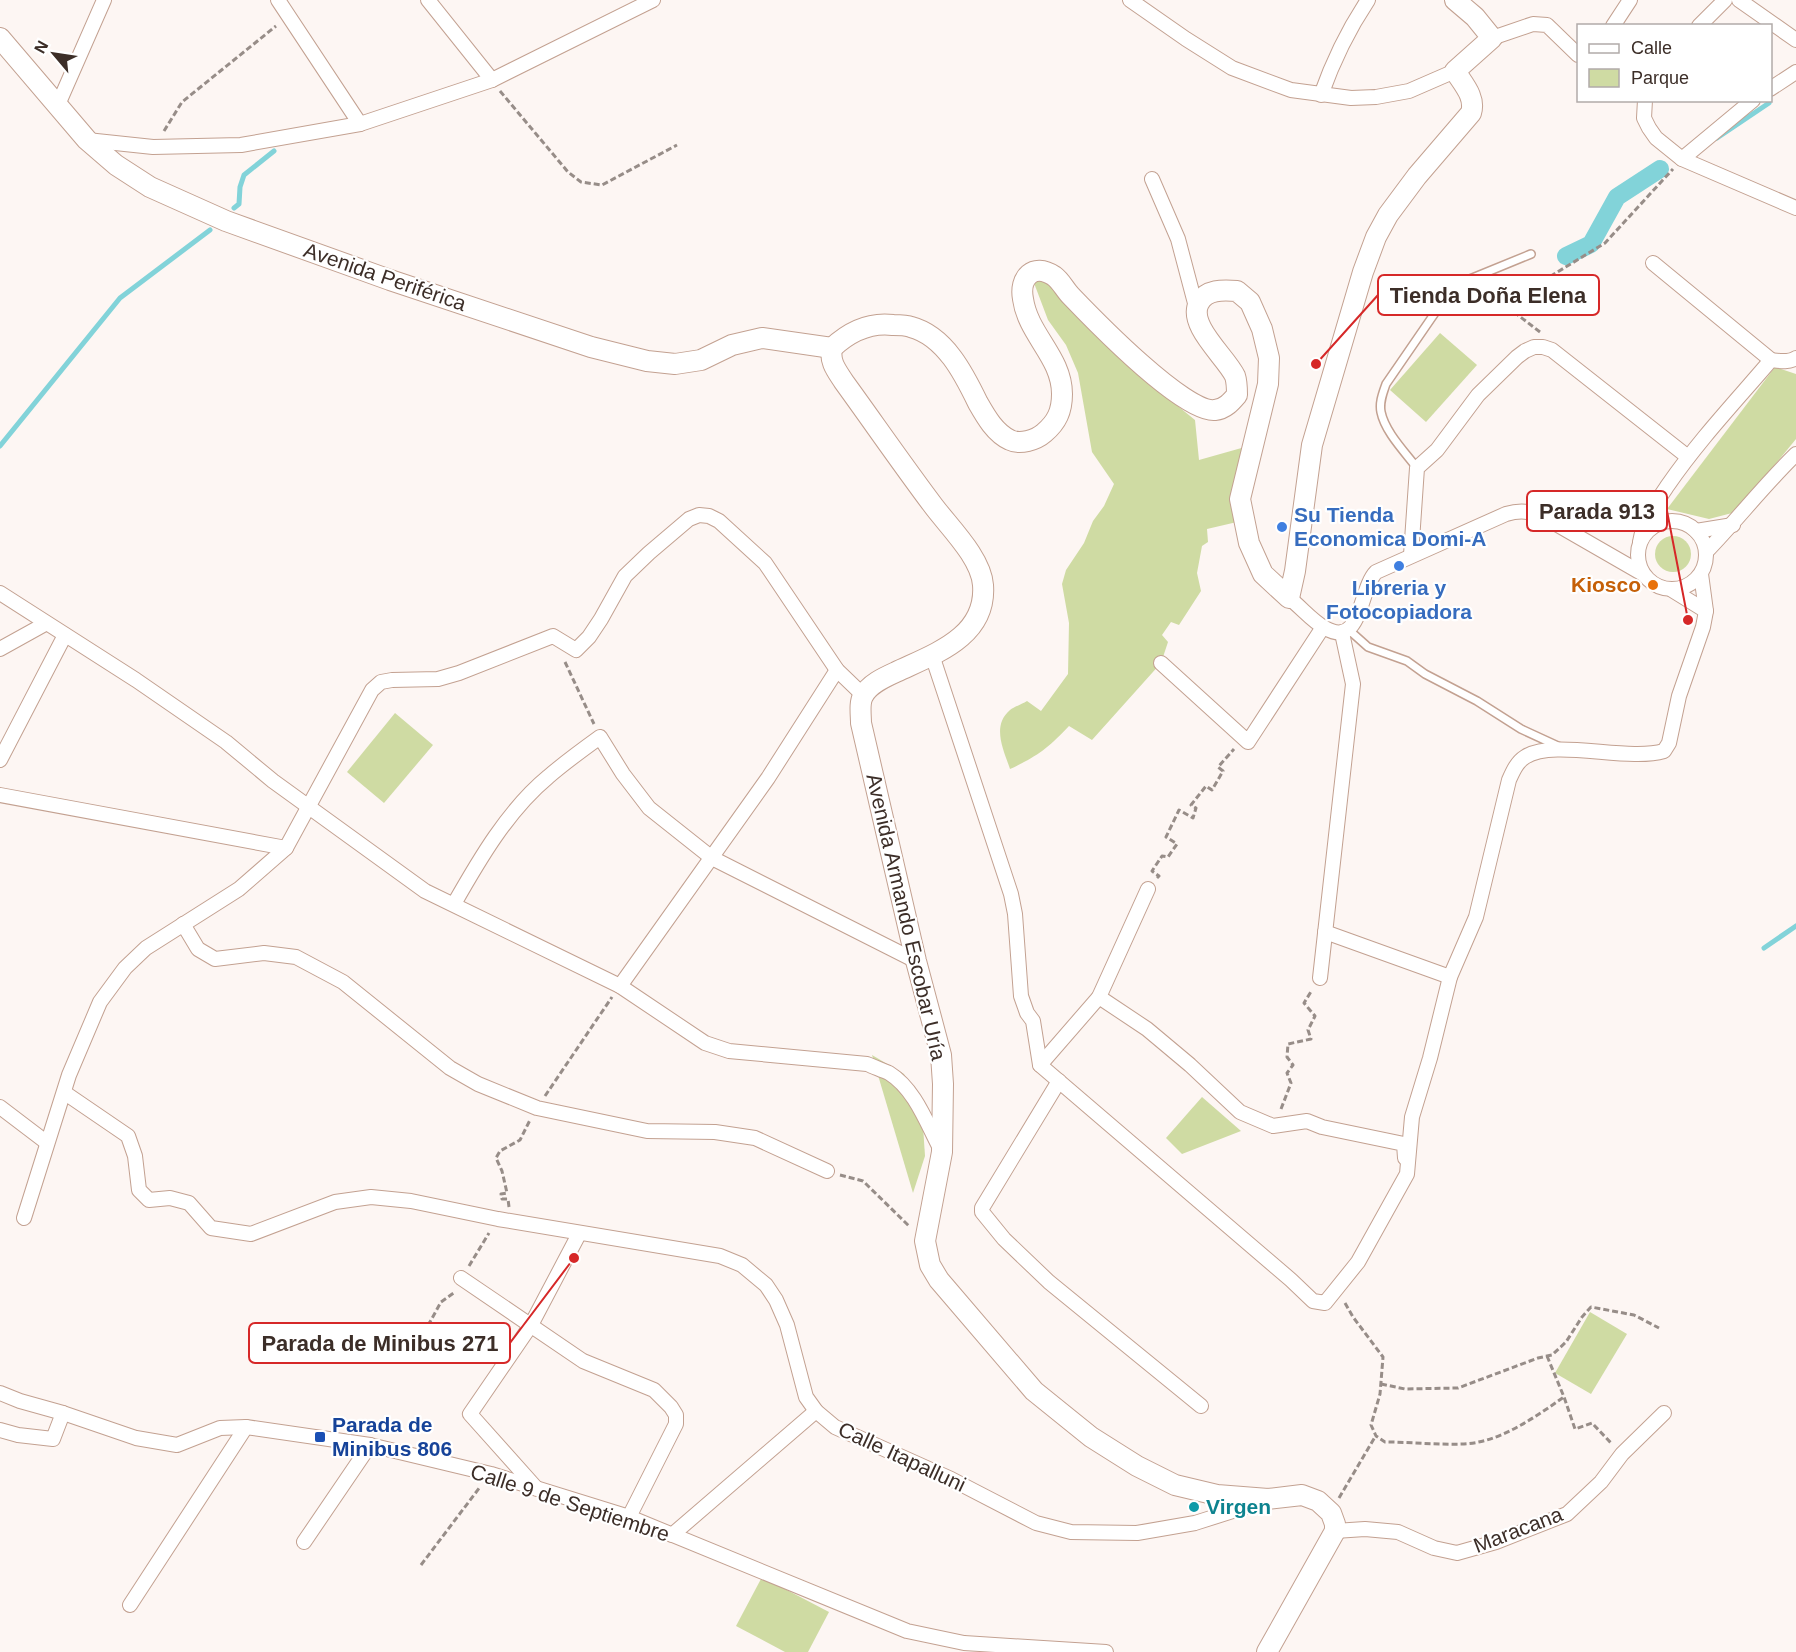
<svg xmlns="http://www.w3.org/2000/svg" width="1796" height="1652" font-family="Arial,sans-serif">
<rect width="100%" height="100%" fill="#fdf6f3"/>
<!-- green -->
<g fill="#cfdba3">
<path d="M1039,278L1047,280L1153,386L1195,420L1199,460L1245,447L1237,522L1207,529L1208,542L1202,546L1197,573L1201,591L1179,625L1171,622L1162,635L1168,642L1161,663L1092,740L1069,726C1048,748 1038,756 1010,769C1004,751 991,726 1010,710C1014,707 1022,704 1027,701L1041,711L1068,674L1069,623L1062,584L1066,570L1084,543L1093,521L1104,506L1114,484L1092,452L1078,373L1066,345L1048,320L1034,283Z"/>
<polygon points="1440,333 1477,365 1426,422 1390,390"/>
<polygon points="1775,367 1796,374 1796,439 1736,512 1709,519 1667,509"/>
<circle cx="1673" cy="554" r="18"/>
<polygon points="395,713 433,745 384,803 347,772"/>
<polygon points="872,1055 904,1074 922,1111 925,1156 913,1193"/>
<polygon points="1202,1097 1241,1131 1182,1154 1166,1138"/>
<polygon points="1590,1312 1627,1334 1591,1394 1555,1373"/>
<polygon points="762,1577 829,1612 808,1652 785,1652 736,1626"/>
</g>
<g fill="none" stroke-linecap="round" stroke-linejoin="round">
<!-- stream -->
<g stroke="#82d3d9" stroke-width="5">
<polyline points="1717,138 1769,103"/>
<polyline points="234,208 239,204 240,187 244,175 274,151"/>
<polyline points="0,446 120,298 210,230"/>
<polyline points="1764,948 1796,926"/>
</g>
<!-- canal -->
<polyline stroke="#82d3d9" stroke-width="18" points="1566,256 1591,244 1617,197 1660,169"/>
<defs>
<g id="lane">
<path d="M1417,468C1405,452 1385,432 1381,412C1379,402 1383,393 1386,384L1439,307L1470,279L1531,254"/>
<polyline points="1349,630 1368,647 1407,661 1425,674 1477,701 1521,729 1560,747"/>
</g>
<g id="street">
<polyline points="278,0 360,124"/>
<polyline points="428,0 492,80"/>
<polyline points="1130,0 1186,39 1232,68 1291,90 1351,98 1376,97 1409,91 1455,71"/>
<polyline points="1739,0 1796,40"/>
<polyline points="1613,26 1630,0"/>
<polyline points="1699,26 1725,0"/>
<polyline points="1492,38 1533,24 1547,25 1578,55"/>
<polyline points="1770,89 1796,72"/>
<path d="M1321,95C1333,61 1348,30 1368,0"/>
<polyline points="1645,100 1644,118 1649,128 1656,138 1682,159 1796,208"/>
<polyline points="57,107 104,0"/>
<polyline points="87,140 153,147 241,145 360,124 492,80 653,0"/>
<polyline points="1682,159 1753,100"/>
<polyline points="1152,179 1178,239 1196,307"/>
<polyline points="1653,263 1771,360"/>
<circle cx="1672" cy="555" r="34"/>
<polyline points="1696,531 1733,525"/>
<path d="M1640,542C1644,519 1655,504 1668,485C1699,440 1736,401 1771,360C1779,361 1789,363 1796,358"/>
<path d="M1706,552C1737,520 1764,485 1796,454"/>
<polyline points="1411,555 1417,468 1437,450 1478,395 1517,357 1525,351 1534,347 1543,347 1552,350 1688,457"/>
<polyline points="1672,590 1706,611"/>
<path d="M0,593L136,680L226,742L273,781L425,891L620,986L705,1043L729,1051L867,1064C874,1067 882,1070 889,1073C915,1089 927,1124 941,1150"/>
<path d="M1289,598C1301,607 1312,621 1325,628C1362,649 1359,589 1376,572L1506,514C1520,510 1530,511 1544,517L1643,574"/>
<polyline points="0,649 45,624"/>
<path d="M932,655L1011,894L1015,914L1021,996L1027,1013L1033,1021L1040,1065L1291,1280L1313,1301L1325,1303L1358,1262L1407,1174L1412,1117L1430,1058L1450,977L1476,917L1509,780C1513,771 1517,762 1525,757C1554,738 1627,762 1664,751L1669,743L1679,696L1703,627L1706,611L1701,574"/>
<polyline points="1161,663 1248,742 1323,627"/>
<polyline points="0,760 65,635"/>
<polyline points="0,795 286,848"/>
<path d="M454,904C479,860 508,810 548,777C564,763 582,750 600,737L623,774L649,808L712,858L916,961"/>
<polyline points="183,924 198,949 215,959 264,953 296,957 343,982 450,1068 478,1084 537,1108 647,1131 715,1132 755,1138 827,1171"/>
<polyline points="1325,932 1450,977"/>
<polyline points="1320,978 1353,684 1342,633"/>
<polyline points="620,986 768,778 837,670"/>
<polyline points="1099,997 1147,1029 1190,1065 1240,1112 1273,1126 1307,1121 1322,1127 1404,1144 1405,1158"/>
<polyline points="1040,1065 1099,997 1148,889"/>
<polyline points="1059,1081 982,1208 982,1212 1004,1239 1049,1282 1201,1406"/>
<polyline points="65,1093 128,1136 135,1156 139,1190 149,1200 170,1198 189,1203 211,1228 251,1234 335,1202 371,1197 411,1201 498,1219 720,1256 742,1265 766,1285 776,1300 787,1325 806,1397 816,1411 835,1427 951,1479 1036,1523 1071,1532 1137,1533 1195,1523 1261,1502"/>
<polyline points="0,1107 46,1142"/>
<polyline points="24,1218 69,1075 100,1002 125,968 146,948 239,889 286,848 372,690 381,682 392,680 438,679 459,673 553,636 576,650 589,637 601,619 625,576 649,553 689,519 699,515 709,516 719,521 765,563 837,670 863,695"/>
<polyline points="461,1278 583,1361 654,1390 671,1407 676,1415 676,1424 629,1517"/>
<polyline points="0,1393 20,1401 63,1413 136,1438 177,1445 220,1428 246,1427 370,1445 491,1474 629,1517 907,1631 964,1643 1106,1652"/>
<polyline points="0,1430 18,1435 53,1439 63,1413"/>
<polyline points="537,1489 470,1414 531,1325 579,1234"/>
<polyline points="1335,1531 1365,1529 1398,1532 1434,1548 1457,1553 1496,1542 1567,1514 1601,1482 1622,1454 1664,1413"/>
<polyline points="672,1535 816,1411"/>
<polyline points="304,1542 370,1445"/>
<polyline points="130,1605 246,1427"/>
</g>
<g id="secondary">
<polyline points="0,38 87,140 116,165 150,187 226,221 390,280 591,347 647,361 675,364 701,360 732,345 762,338 832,348"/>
<path d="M832,348C849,332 869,322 893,325C899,325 906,325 911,327C945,336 964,374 978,403C986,417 995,433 1010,440C1020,445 1036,440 1044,433C1057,422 1062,411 1062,394C1062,357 1028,335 1023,299C1019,278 1033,262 1054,276C1061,281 1065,290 1071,296C1094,320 1185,414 1215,410C1225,409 1231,402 1237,395C1237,388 1237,382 1235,376C1226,357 1187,325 1199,303C1206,289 1223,290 1237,291L1250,302L1262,329L1269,358L1268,384L1240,499L1249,543L1263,574L1289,598L1295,571L1312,445L1363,272L1376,237L1388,215L1417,176L1471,113C1476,97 1463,84 1455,71L1492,38L1475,17L1455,0"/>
<path d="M832,348C829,362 837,371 844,382C873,422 902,464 932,504C948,526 981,557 983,585C987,637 934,654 896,672C885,677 869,684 863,696C859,703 861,715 861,723L916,961L941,1055L943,1084L942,1152L925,1241L930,1265L939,1280L1034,1391L1091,1437L1137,1466L1175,1485L1217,1495L1268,1499L1302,1495L1318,1501L1331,1513L1335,1524V1531L1267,1652"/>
</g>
</defs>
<!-- lane casing -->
<use href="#lane" stroke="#c3a191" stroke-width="10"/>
<!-- street casing -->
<use href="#street" stroke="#c3a191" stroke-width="16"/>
<!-- secondary casing -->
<use href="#secondary" stroke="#c3a191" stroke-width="22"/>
<!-- path -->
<g stroke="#978d88" stroke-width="3" stroke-dasharray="6 3" stroke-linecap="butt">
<polyline points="500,91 568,172 581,182 602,185 677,145"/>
<polyline points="164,131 182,102 276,26"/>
<polyline points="1540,332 1510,309 1528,290 1605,243 1673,169"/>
<polyline points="565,662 594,724"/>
<polyline points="1157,878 1159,876 1152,871 1162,856 1168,857 1177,844 1166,837 1179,810 1193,818 1196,808 1191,805 1206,786 1212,790 1223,771 1218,767 1234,749"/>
<polyline points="545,1096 612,997"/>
<polyline points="1281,1109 1291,1083 1287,1073 1293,1065 1287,1057 1288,1044 1311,1039 1308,1030 1315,1016 1304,1003 1312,990"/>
<polyline points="840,1175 863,1181 910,1227"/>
<polyline points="509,1207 508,1199 502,1199 501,1194 507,1193 502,1171 496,1158 500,1151 520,1140 530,1120"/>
<polyline points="469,1266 489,1233"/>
<path d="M1345,1303L1353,1317L1383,1357L1380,1394L1371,1425L1376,1436L1385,1442C1411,1442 1438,1445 1464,1444C1501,1442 1535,1417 1564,1397"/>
<polyline points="408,1344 430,1322 441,1302 455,1292"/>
<polyline points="1547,1356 1564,1397 1575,1429 1592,1423 1611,1443"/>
<polyline points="1381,1384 1405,1389 1458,1388 1538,1358 1552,1355 1566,1342 1582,1317 1591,1307 1634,1315 1659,1328"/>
<polyline points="1339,1498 1375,1437"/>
<polyline points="421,1565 480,1487"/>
</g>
<!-- lane -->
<use href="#lane" stroke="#fff" stroke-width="7"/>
<!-- street -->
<use href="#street" stroke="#fff" stroke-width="14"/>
<!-- secondary -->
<use href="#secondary" stroke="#fff" stroke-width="20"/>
</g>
<!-- markers -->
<g fill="#3f7fe0" stroke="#fff" stroke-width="2">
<circle cx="1282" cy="527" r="6"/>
<circle cx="1399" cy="566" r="6"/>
</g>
<circle fill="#e8710a" stroke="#fff" stroke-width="2" cx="1653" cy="585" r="6"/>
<rect fill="#1a4fb4" stroke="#fff" stroke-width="2" x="314" y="1431" width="12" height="12" rx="3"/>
<circle fill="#0f9aa8" stroke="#fff" stroke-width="2" cx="1194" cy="1507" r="6"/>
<g text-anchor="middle" stroke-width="4.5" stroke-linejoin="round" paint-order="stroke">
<!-- street labels -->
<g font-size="21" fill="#3c2e28" stroke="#fff">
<text transform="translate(385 277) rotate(19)" y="7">Avenida Periférica</text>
<text transform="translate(906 917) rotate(77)" y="7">Avenida Armando Escobar Uría</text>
<text transform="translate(902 1457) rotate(25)" y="7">Calle Itapalluni</text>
<text transform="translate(570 1503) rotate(18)" y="7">Calle 9 de Septiembre</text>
<text transform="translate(1518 1530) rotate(-21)" y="7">Maracana</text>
</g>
<!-- shop labels -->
<g font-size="21" font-weight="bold" fill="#366cbe" stroke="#fff" text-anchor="start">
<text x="1294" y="522">Su Tienda<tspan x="1294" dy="24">Economica Domi-A</tspan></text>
<text x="1399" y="595" text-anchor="middle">Libreria y<tspan x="1399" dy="24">Fotocopiadora</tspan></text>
</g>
<!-- food labels -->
<g font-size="21" font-weight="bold" fill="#c56008" stroke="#fff" text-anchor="end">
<text x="1641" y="592">Kiosco</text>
</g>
<!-- transit labels -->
<g font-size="21" font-weight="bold" fill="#164399" stroke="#fff" text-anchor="start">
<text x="332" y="1432">Parada de<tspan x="332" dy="24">Minibus 806</tspan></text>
</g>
<!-- culture labels -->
<g font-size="21" font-weight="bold" fill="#0d838f" stroke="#fff" text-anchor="start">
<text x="1206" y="1514">Virgen</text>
</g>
</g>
<!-- callouts -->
<path fill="none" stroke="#d62828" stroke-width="2" d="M1316 364L1378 295M1688 620L1667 511M574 1258L510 1343"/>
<g fill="#d62828" stroke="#fff" stroke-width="2">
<circle cx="1316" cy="364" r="6"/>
<circle cx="1688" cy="620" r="6"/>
<circle cx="574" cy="1258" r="6"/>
</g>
<g fill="#fff" stroke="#d62828" stroke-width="2">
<rect x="1378" y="275" width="221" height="40" rx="6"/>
<rect x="1527" y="491" width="140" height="40" rx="6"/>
<rect x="249" y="1323" width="261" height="40" rx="6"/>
</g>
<g font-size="22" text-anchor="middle" font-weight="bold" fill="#3c2e28">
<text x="1488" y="303">Tienda Doña Elena</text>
<text x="1597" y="519">Parada 913</text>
<text x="380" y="1351">Parada de Minibus 271</text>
</g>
<!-- legend -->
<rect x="1577" y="24" width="195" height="78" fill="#ffffff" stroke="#b1aba9" stroke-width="1.5"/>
<rect x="1589" y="44" width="30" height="9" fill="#ffffff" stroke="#b1aba9" stroke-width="1.5"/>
<text x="1631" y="54" font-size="18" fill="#3c2e28">Calle</text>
<rect x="1589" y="69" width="30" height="18" fill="#cfdba3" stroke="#b1aba9" stroke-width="1.5"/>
<text x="1631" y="84" font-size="18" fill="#3c2e28">Parque</text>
<!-- north arrow -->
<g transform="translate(54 54) rotate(299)" stroke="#ffffff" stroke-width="4.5" paint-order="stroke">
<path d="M0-4.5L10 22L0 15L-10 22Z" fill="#3c2e28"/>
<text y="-9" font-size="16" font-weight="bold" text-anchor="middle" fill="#3c2e28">N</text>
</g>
</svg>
